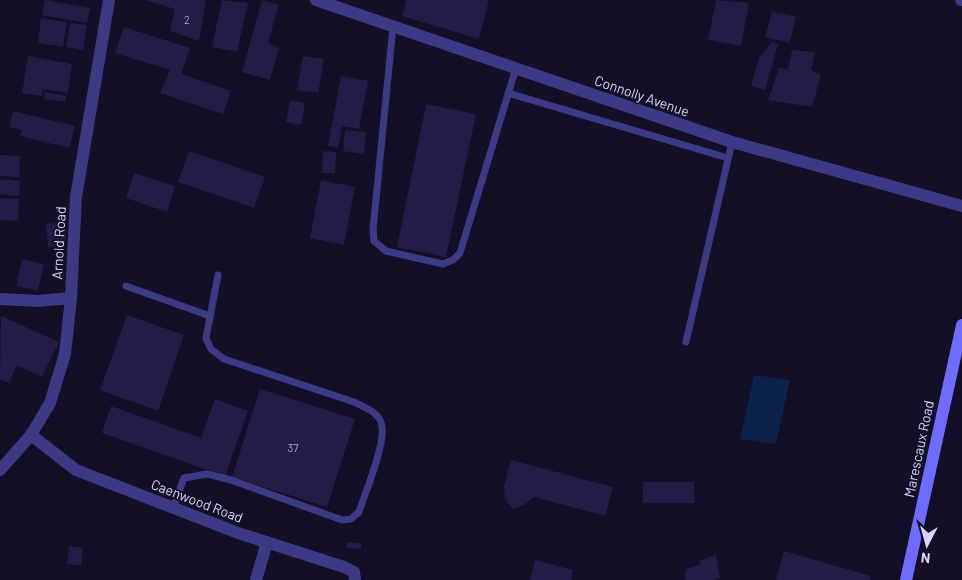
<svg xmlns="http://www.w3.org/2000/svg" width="962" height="580" font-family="Barlow,sans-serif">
<rect width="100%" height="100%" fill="#130f26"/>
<!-- water -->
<polygon fill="#0c2248" points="754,375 790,380 776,444 740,439"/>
<!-- building -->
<g fill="#241b47">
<polygon points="45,0 90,8 87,23 42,15"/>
<polygon points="145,0 206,0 199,41 170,31 175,9"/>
<polygon points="222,0 248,3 237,52 212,47"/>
<polygon points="262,0 279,5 268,42 279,48 270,80 242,72"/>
<polygon points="406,0 489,0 479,39 402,16"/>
<polygon points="716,0 749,3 741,46 708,40"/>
<polygon points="772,12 796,16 790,43 765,37"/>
<polygon points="41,18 67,22 63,47 38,43"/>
<polygon points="70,23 87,25 83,50 66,47"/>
<polygon points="124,27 190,48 181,74 231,91 223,114 160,93 170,70 115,53"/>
<polygon points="772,42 778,44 765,90 751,86 759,58"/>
<polygon points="792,50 815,52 811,70 821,75 812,107 768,100 779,68 788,69"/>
<polygon points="28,56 72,64 68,93 43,89 42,96 22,93"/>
<polygon points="303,56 324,59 318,93 297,90"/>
<polygon points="341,76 368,81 359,129 342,126 338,148 328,146"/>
<polygon points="45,92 66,96 65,102 44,99"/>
<polygon points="290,100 305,103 301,125 286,122"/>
<polygon points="426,104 476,114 446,257 397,247"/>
<polygon points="13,111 75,126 69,148 20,136 22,130 9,127"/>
<polygon points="345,130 366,132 364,154 343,151"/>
<polygon points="189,151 265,177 254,208 178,182"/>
<polygon points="323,151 336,152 335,173 322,173"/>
<polygon points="0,155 20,156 19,177 0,176"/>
<polygon points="134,173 175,186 167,212 126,198"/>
<polygon points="0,179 20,181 19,196 0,194"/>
<polygon points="321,180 355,187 344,245 310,238"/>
<polygon points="0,198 19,199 18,221 0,220"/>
<polygon points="64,222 66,245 48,247 46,224"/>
<polygon points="22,259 44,264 38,291 16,286"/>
<polygon points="127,315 184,335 158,411 100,390"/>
<polygon points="1,316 59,342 42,377 17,365 9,383 0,379"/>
<polygon points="260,389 355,419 327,507 232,477"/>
<polygon points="215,399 248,411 225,476 102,433 111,406 201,438"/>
<polygon points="511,460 613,487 605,516 534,497 524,505 513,509 505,500 504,487"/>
<polygon points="643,482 694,482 695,503 643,503"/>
<polygon points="347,542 361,543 361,549 347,548"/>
<polygon points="69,546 83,548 81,566 67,564"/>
<polygon points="784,551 871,576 870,580 776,580"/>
<polygon points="716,555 720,578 715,580 685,580 686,569 701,564 699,561"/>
<polygon points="535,560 573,570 571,580 530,580"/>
</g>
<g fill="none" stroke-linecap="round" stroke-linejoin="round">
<!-- service -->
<g stroke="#3d3a85" stroke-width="7">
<polyline points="393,27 373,229 374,241 386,251 443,264 453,260 460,253 516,68"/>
<polyline points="508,93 728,158"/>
<polyline points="126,286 210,316"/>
<polyline points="686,342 732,142"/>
<path d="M173,508L184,478L207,474L231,480L342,520L351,519L359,512C365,493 388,439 381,422C376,411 364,407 354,402L224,359L211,349L206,338L218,275"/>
</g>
<!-- minor -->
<g stroke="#3d3a85" stroke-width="12">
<polyline points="316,0 732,142 962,206"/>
<polyline points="961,0 962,0"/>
<polyline points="0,299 38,301 71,298"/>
<polyline points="31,435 76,470 238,533 344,567 354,572 355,580"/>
<polyline points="0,470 31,435 50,403 65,354 71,298 76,197 109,0"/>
<polyline points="256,580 267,542"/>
</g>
<!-- secondary -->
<polyline stroke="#6f6bff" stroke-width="12" points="906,580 962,325"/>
</g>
<g text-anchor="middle" stroke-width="4" stroke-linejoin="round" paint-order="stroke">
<!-- number labels -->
<g font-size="11" fill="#aca6d1">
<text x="187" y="24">2</text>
<text x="293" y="452">37</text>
</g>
<!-- street labels -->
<g font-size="14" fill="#d9d4ff" stroke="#130f26">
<text transform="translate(642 96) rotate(19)" y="5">Connolly Avenue</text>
<text transform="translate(59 243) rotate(-87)" y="5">Arnold Road</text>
<text transform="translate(919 449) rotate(-78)" y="5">Marescaux Road</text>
<text transform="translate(197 501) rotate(21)" y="5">Caenwood Road</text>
</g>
</g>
<!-- north arrow -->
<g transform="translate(927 545) rotate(186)" stroke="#130f26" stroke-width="4" paint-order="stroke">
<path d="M0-4L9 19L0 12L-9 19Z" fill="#d9d4ff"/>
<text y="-8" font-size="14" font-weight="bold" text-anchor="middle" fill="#d9d4ff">N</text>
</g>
</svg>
